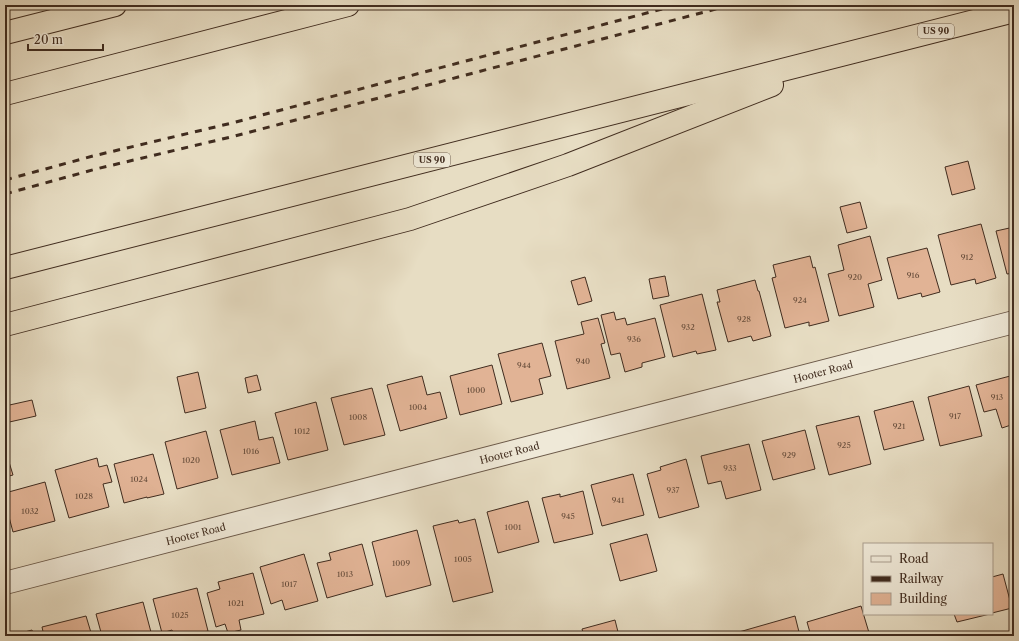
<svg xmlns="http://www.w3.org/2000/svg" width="1019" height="641" font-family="'Libre Caslon Text',serif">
<rect width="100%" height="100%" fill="#e7ddc3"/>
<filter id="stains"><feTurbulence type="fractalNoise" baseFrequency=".005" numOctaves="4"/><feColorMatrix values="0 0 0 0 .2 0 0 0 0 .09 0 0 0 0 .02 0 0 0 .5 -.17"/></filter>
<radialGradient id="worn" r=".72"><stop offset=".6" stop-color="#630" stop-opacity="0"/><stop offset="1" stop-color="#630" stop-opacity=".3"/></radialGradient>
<!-- building -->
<g fill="#e1b395" stroke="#402c1f">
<polygon points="968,161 975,189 952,195 945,167"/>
<polygon points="860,202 867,228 847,233 840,207"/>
<polygon points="981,224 996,278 976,284 975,279 951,285 938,235"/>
<polygon points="1014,227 1014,273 1007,274 996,231"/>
<polygon points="870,236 882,280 868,284 874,307 839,316 828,274 844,270 838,245"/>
<polygon points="927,248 940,292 922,297 921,293 898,299 887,258"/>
<polygon points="810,256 813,268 815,267 829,321 809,326 809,322 785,328 772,278 776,277 773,265"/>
<polygon points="665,276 669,296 653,299 649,279"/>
<polygon points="585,277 592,301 578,305 571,281"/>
<polygon points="755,280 758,291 759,291 771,336 753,341 751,336 728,342 717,302 720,302 717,290"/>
<polygon points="702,294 716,350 697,354 696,351 673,357 660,305"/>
<polygon points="614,312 616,320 625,318 627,325 655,318 665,357 642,363 642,367 625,372 620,353 611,355 601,315"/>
<polygon points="598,318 605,343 601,344 610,378 567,389 555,341 584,334 581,322"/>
<polygon points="542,343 551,376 539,379 543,394 511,402 498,354"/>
<polygon points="492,365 502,404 460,415 450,376"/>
<polygon points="198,372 206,408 185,413 177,377"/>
<polygon points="257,375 261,390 248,393 245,378"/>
<polygon points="1014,375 1014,424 1002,428 996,409 984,412 976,385"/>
<polygon points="422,376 427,395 440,392 447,418 400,431 387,385"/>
<polygon points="969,386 982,436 940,446 928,397"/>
<polygon points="372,388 385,435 344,445 331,398"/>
<polygon points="32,400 36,416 5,423 5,406"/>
<polygon points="913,401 924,440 884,450 874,411"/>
<polygon points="316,402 328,450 288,460 275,413"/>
<polygon points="859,416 871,464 829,475 816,426"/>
<polygon points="255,421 259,440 273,437 280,463 232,475 220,430"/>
<polygon points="805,430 815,469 773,480 762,441"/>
<polygon points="206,431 218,478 177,489 165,442"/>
<polygon points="749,444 761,490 726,499 721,481 708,484 701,456"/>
<polygon points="153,454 164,494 147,498 147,497 124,503 114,464"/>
<polygon points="97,458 99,467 107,465 112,482 103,484 109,507 69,518 55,470"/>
<polygon points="686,459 699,507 659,518 647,474 661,470 660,467"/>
<polygon points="9,462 13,475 5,477 5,463"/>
<polygon points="633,474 644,515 602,526 591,485"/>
<polygon points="45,482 55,521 13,532 5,502 5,493"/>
<polygon points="583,491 593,534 554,543 542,498 560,494 560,497"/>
<polygon points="528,501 539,542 498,553 487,512"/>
<polygon points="475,519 493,592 453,602 433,526 458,520 459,523"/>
<polygon points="417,530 431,585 386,597 372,542"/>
<polygon points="647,534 657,571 620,581 610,544"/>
<polygon points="362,544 373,585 327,598 317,563 331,560 329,553"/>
<polygon points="304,554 318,601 285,610 282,600 271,604 260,567"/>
<polygon points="253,573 264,614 239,620 241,630 228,633 225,624 216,627 207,593 220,589 218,582"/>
<polygon points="1003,574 1012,608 992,613 992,577"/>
<polygon points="197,588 208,631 189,636 174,636 172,630 162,633 153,599"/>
<polygon points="143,602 152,636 102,636 96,614"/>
<polygon points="861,606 870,636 811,636 807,622"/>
<polygon points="954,614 990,614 957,622"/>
<polygon points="86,616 92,636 44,636 42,627"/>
<polygon points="795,616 800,636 740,636 739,632"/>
<polygon points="615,620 619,636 584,636 582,629"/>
<polygon points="32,630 34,636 10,636"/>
</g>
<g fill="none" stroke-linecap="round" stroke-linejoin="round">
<defs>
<g id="street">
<path id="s1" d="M5,583L1014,322"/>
</g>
<g id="highway">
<polyline points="5,33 115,5"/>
<polyline points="5,94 348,5"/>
<polyline points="5,268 1014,11"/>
<polyline points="5,325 410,219 568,165 772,85"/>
</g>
</defs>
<!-- street casing -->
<use href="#street" stroke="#6a5848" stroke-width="24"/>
<!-- highway casing -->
<use href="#highway" stroke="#402c1f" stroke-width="24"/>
<!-- street -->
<use href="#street" stroke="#efe9d8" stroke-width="22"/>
<!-- highway -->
<use href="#highway" stroke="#e7ddc3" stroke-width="22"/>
<!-- rail -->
<g stroke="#402c1f" stroke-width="3" stroke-dasharray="7 7" stroke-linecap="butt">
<polyline points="5,180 93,156 232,123 677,5"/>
<polyline points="5,194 96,169 235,136 731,5"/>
</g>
</g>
<g text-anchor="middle" stroke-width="3" stroke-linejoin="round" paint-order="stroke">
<!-- number labels -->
<g font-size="8" fill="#684e3c">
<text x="967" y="260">912</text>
<text x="913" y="278">916</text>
<text x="855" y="280">920</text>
<text x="800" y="303">924</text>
<text x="744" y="322">928</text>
<text x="688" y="330">932</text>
<text x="634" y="342">936</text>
<text x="583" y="364">940</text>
<text x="524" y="368">944</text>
<text x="476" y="393">1000</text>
<text x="997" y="400">913</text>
<text x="418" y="410">1004</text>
<text x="955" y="419">917</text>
<text x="358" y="420">1008</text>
<text x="899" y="429">921</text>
<text x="302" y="434">1012</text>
<text x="844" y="448">925</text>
<text x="251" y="454">1016</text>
<text x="789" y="458">929</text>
<text x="191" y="463">1020</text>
<text x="730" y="471">933</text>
<text x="139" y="482">1024</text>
<text x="673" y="493">937</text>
<text x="84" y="499">1028</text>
<text x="618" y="503">941</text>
<text x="30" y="514">1032</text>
<text x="568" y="519">945</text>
<text x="513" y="530">1001</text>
<text x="463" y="562">1005</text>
<text x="401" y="566">1009</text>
<text x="345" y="577">1013</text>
<text x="289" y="587">1017</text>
<text x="236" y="606">1021</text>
<text x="180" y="618">1025</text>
</g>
<!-- shield labels -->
<g fill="#efe9d8" stroke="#746556" stroke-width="1">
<rect x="918" y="24" width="36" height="14" rx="3"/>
<rect x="414" y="153" width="36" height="14" rx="3"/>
</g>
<g font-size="9" font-weight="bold" fill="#402c1f">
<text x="936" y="34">US 90</text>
<text x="432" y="163">US 90</text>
</g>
<!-- street labels -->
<g font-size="10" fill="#402c1f" stroke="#efe9d8">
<text dy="4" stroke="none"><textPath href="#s1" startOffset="845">Hooter Road</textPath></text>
<text dy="4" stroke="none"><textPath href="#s1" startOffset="521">Hooter Road</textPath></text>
<text dy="4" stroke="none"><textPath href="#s1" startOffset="197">Hooter Road</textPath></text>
</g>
</g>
<!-- margin -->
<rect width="1019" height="641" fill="none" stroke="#e7ddc3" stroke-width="20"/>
<rect x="6" y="6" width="1007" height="629" fill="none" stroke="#402c1f" stroke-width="2"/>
<rect x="10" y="10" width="999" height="621" fill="none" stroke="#402c1f"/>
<!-- legend -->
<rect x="863" y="543" width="130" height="72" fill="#efe9d8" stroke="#a99d8e"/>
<rect x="871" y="556" width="20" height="6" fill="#efe9d8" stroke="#a99d8e"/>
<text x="899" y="563" font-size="12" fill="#402c1f">Road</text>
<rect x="871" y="576" width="20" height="6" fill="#402c1f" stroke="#a99d8e"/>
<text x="899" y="583" font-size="12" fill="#402c1f">Railway</text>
<rect x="871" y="593" width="20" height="12" fill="#e1b395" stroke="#a99d8e"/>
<text x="899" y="603" font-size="12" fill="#402c1f">Building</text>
<!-- scale -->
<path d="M28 44v6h75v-6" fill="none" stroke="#402c1f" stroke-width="2"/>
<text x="34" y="44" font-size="12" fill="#402c1f" stroke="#efe9d8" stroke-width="3" paint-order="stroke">20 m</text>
<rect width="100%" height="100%" filter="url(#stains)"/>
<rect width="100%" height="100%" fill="url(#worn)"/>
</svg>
